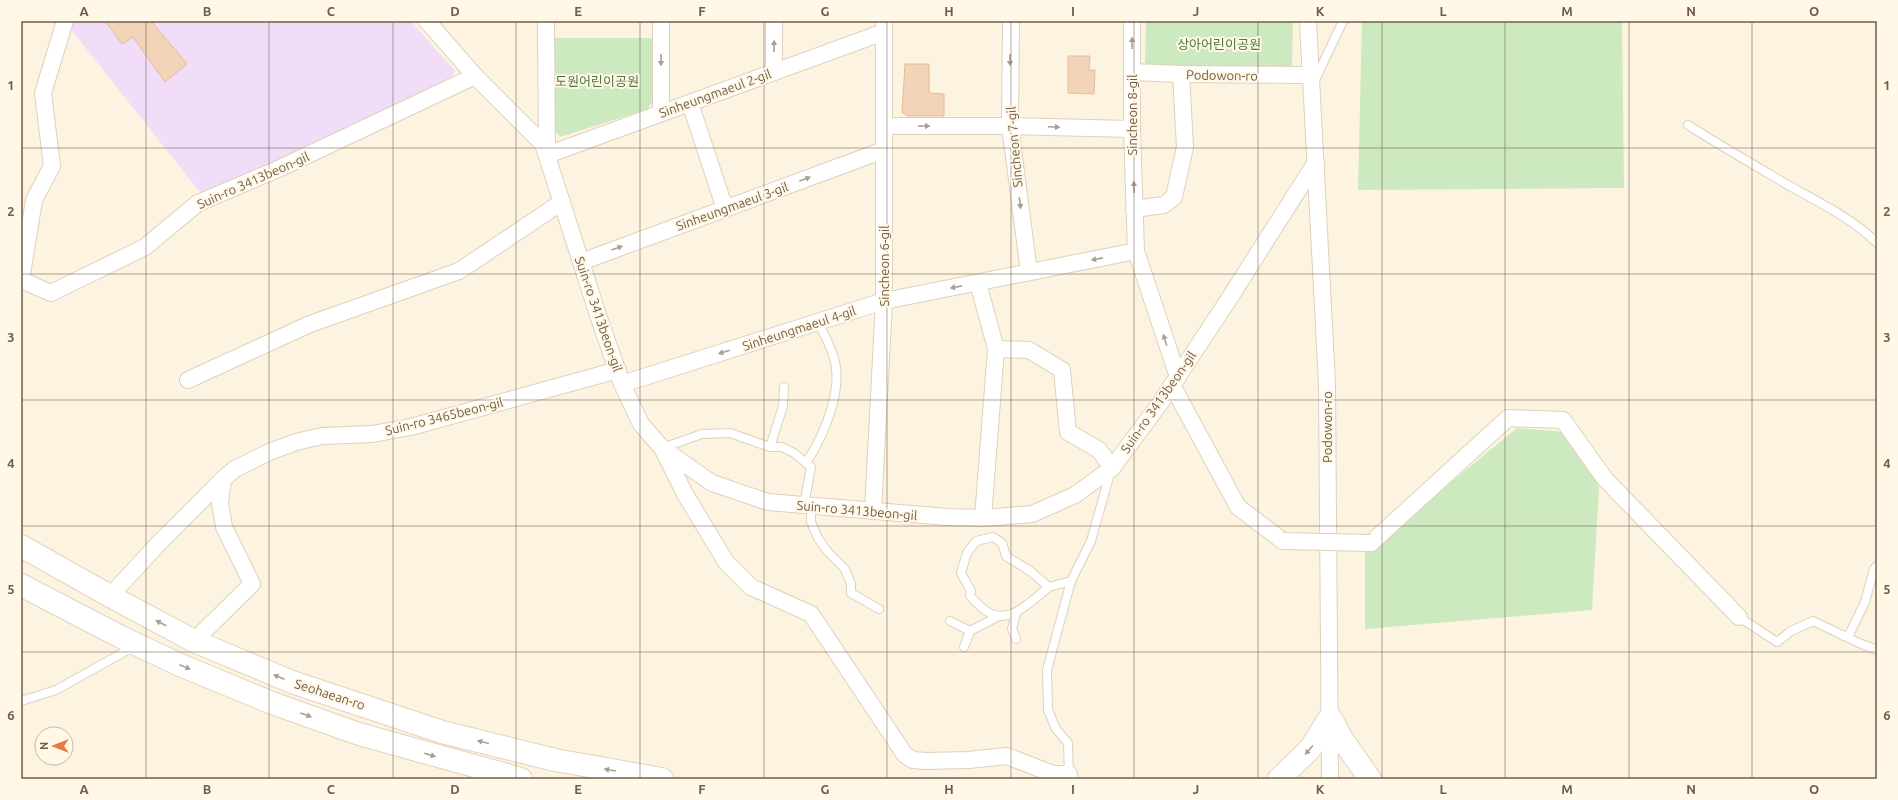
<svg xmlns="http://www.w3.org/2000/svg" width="1898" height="800" font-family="Ubuntu,'Noto Sans KR',sans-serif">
<rect width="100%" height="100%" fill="#fcf4e0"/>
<!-- education -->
<polygon fill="#f1ddf8" points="71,21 411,21 455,71 447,86 203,196 69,27"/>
<!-- green -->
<g fill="#cde9bf">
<polygon points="1146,21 1293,21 1292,67 1145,66"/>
<polygon points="1362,21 1622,21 1624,188 1358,190"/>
<polygon points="555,38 655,38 657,95 648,109 560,137 553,127"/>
<polygon points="1517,428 1565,432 1592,469 1599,488 1592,610 1365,629 1365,553"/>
</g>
<!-- building -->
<g fill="#f2d4b8" stroke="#e4bc98">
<polygon points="105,21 151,21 187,64 165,82 133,37 122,44"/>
<polygon points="1068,56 1090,56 1089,70 1095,70 1094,94 1068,93"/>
<polygon points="905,64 929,64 929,93 944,94 944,116 907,116 902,112"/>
</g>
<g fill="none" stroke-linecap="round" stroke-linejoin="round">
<defs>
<g id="service">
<polyline points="1315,80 1343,21"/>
<path d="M1688,125C1721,146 1754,165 1788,185C1818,202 1852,218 1877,243"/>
<polyline points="770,447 783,406 784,387"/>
<polyline points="662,448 702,434 730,433 770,447 782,447 794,453 811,467 804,505"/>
<path d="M806,463C823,437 842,394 835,362C832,348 824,334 818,322"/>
<polyline points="811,506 811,522 818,538 827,551 845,569 851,584 851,593 879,609"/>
<path d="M1049,587C1032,600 1009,627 986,611C980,607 975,601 970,596L971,591L961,573L967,553L976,541L993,537L1002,543L1006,556L1030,571L1049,587L1071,581"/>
<polyline points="1016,613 1012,629 1016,639"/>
<polyline points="1739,617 1777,642 1791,631 1813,621 1859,643 1877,650"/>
<polyline points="950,621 970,631 997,617"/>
<polyline points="1844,636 1849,635 1865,602 1874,569 1877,566"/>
<polyline points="964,647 970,631"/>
<polyline points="21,701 56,690 135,646"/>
<polyline points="1069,777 1068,743 1056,729 1048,710 1047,670 1071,581 1091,541 1111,470"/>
</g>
<g id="minor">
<polyline points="65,21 43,93 52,166 34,200 21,280 51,293 145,247 198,203 276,170 475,76"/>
<polyline points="427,21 475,76 543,144 599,318 622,384 641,424 662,448 712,483 768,502 947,517 983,518 1032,514 1075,495 1112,468 1161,402 1229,299 1316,162"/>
<polyline points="546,21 547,155 884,32"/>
<polyline points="1011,21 1010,126 1029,272"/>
<polyline points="1132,21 1132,129 1136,251 1178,377"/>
<polyline points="1308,21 1327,384 1330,779"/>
<polyline points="774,72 774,21"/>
<polyline points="1132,72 1181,74 1311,75"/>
<polyline points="690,103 725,209"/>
<polyline points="661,113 661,21"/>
<polyline points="885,126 1010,126 1132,129"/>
<polyline points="1134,209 1164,205 1174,197 1185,147 1181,74"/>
<polyline points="581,262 884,150"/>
<polyline points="978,283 996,349 1029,350 1062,370 1068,432 1099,450 1112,468"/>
<polyline points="188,380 310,324 459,271 562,202"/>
<polyline points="622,384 884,301 1136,251"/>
<polyline points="1172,385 1238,507 1283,541"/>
<polyline points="663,450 685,494 726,562 751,587 811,614 905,755 913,760 926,761 968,760 1007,756 1053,774 1069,774"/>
<polyline points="873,511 884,301 884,23"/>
<polyline points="983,518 996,349"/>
<polyline points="1371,543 1508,418 1563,420 1605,479 1739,617"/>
<polyline points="110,596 159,543 223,479 235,469 269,452 296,442 322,436 372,434 411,427 618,370"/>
<polyline points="194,641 252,584 224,527 220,503 223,479"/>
</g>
<g id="secondary">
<polyline points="21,546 110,596 194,641 292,682 442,732 555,760 662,779"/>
<polyline points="21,585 121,637 180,665 272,703 359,734 521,779"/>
<polyline points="1279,779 1310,749 1330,717 1342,739 1370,779"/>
</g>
</defs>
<!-- service casing -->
<use href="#service" stroke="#e0d0bc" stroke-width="10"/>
<!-- minor casing -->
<use href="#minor" stroke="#e0d0bc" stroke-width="18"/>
<!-- secondary casing -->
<use href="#secondary" stroke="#e5d2ba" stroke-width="24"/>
<!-- service -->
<use href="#service" stroke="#fff" stroke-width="8"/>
<!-- minor -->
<use href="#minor" stroke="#fff" stroke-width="16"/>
<!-- secondary -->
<use href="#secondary" stroke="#fff" stroke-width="22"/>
<defs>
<polyline id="minor-bridge" points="1283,541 1371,543"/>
</defs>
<!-- minor-bridge casing -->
<use href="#minor-bridge" stroke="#e0d0bc" stroke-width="18" stroke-linecap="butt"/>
<!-- minor-bridge -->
<use href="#minor-bridge" stroke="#fff" stroke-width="16"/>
</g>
<!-- one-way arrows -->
<defs><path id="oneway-solid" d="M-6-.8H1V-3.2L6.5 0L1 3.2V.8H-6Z"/></defs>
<g fill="#ab9d91">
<use href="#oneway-solid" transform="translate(1132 43) rotate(-90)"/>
<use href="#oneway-solid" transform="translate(774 46) rotate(-89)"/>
<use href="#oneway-solid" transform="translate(661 60) rotate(90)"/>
<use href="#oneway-solid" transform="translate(1010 60) rotate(90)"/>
<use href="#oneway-solid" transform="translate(924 126)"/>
<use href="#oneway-solid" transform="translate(1054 127) rotate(2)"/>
<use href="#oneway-solid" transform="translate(805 179) rotate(-20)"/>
<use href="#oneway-solid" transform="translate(1134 187) rotate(-92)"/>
<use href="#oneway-solid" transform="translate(1020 203) rotate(83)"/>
<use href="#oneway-solid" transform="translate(617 248) rotate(-20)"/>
<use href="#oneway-solid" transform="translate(1097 259) rotate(169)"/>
<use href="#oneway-solid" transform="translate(956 287) rotate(169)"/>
<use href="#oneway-solid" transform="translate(1165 340) rotate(-108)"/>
<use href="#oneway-solid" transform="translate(724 352) rotate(162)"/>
<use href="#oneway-solid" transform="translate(161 623) rotate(-153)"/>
<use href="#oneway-solid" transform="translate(185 667) rotate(22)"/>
<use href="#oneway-solid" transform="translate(279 677) rotate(-157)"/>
<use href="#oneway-solid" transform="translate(306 715) rotate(20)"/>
<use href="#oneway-solid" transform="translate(483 742) rotate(-166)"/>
<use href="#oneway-solid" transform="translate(1309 750) rotate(131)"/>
<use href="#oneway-solid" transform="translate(430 755) rotate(16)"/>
<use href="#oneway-solid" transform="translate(610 770) rotate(-170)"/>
</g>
<!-- grid -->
<path fill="none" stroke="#735b48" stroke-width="1" stroke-opacity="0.55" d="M146,21V779M269,21V779M393,21V779M516,21V779M640,21V779M764,21V779M887,21V779M1011,21V779M1134,21V779M1258,21V779M1382,21V779M1505,21V779M1629,21V779M1752,21V779M21,148H1877M21,274H1877M21,400H1877M21,526H1877M21,652H1877"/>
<g text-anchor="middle" stroke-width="4" stroke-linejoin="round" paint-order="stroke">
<!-- park labels -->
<g font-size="13" fill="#4c7940" stroke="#fff8e7">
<text x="1219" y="49">상아어린이공원</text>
<text x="597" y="86">도원어린이공원</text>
</g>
<!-- street labels -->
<g font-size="13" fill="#735b48" stroke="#fff8e7">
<text transform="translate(1222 75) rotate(1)" y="5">Podowon-ro</text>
<text transform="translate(715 93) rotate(-20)" y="5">Sinheungmaeul 2-gil</text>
<text transform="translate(1132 115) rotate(-90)" y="5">Sincheon 8-gil</text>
<text transform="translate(1014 147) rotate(-95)" y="5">Sincheon 7-gil</text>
<text transform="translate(253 180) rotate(-24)" y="5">Suin-ro 3413beon-gil</text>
<text transform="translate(732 206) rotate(-20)" y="5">Sinheungmaeul 3-gil</text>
<text transform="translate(884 266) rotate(-90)" y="5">Sincheon 6-gil</text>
<text transform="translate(599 314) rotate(71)" y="5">Suin-ro 3413beon-gil</text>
<text transform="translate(799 328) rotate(-18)" y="5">Sinheungmaeul 4-gil</text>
<text transform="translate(1158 402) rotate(-55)" y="5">Suin-ro 3413beon-gil</text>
<text transform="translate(444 416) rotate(-14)" y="5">Suin-ro 3465beon-gil</text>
<text transform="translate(1327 427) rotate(-90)" y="5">Podowon-ro</text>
<text transform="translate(857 510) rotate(5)" y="5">Suin-ro 3413beon-gil</text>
<text transform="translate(330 694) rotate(18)" y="5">Seohaean-ro</text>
</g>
</g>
<!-- border -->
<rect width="1898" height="800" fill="none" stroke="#fff8e7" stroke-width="44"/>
<!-- north arrow -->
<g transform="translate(54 746) rotate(270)"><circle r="19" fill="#fff8e7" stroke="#c7b9a7"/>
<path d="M0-3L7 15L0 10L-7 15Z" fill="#e77744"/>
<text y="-6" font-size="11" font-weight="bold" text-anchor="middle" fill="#735b48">N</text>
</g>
<rect x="22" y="22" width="1854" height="756" fill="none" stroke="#735b48" stroke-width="1.5"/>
<g font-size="13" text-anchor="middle" font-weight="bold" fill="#735b48">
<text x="84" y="16">A</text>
<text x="207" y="16">B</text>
<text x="331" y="16">C</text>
<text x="455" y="16">D</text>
<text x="578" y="16">E</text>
<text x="702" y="16">F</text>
<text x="825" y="16">G</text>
<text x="949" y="16">H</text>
<text x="1073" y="16">I</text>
<text x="1196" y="16">J</text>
<text x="1320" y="16">K</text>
<text x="1443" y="16">L</text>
<text x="1567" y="16">M</text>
<text x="1691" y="16">N</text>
<text x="1814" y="16">O</text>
<text x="11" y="90">1</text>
<text x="1887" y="90">1</text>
<text x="11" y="216">2</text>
<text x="1887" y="216">2</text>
<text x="11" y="342">3</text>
<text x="1887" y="342">3</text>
<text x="11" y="468">4</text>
<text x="1887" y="468">4</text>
<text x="11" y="594">5</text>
<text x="1887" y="594">5</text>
<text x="11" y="720">6</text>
<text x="1887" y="720">6</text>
<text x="84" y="794">A</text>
<text x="207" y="794">B</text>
<text x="331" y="794">C</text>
<text x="455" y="794">D</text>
<text x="578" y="794">E</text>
<text x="702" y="794">F</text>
<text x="825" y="794">G</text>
<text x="949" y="794">H</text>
<text x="1073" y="794">I</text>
<text x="1196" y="794">J</text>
<text x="1320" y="794">K</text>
<text x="1443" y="794">L</text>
<text x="1567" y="794">M</text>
<text x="1691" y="794">N</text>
<text x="1814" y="794">O</text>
</g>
</svg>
